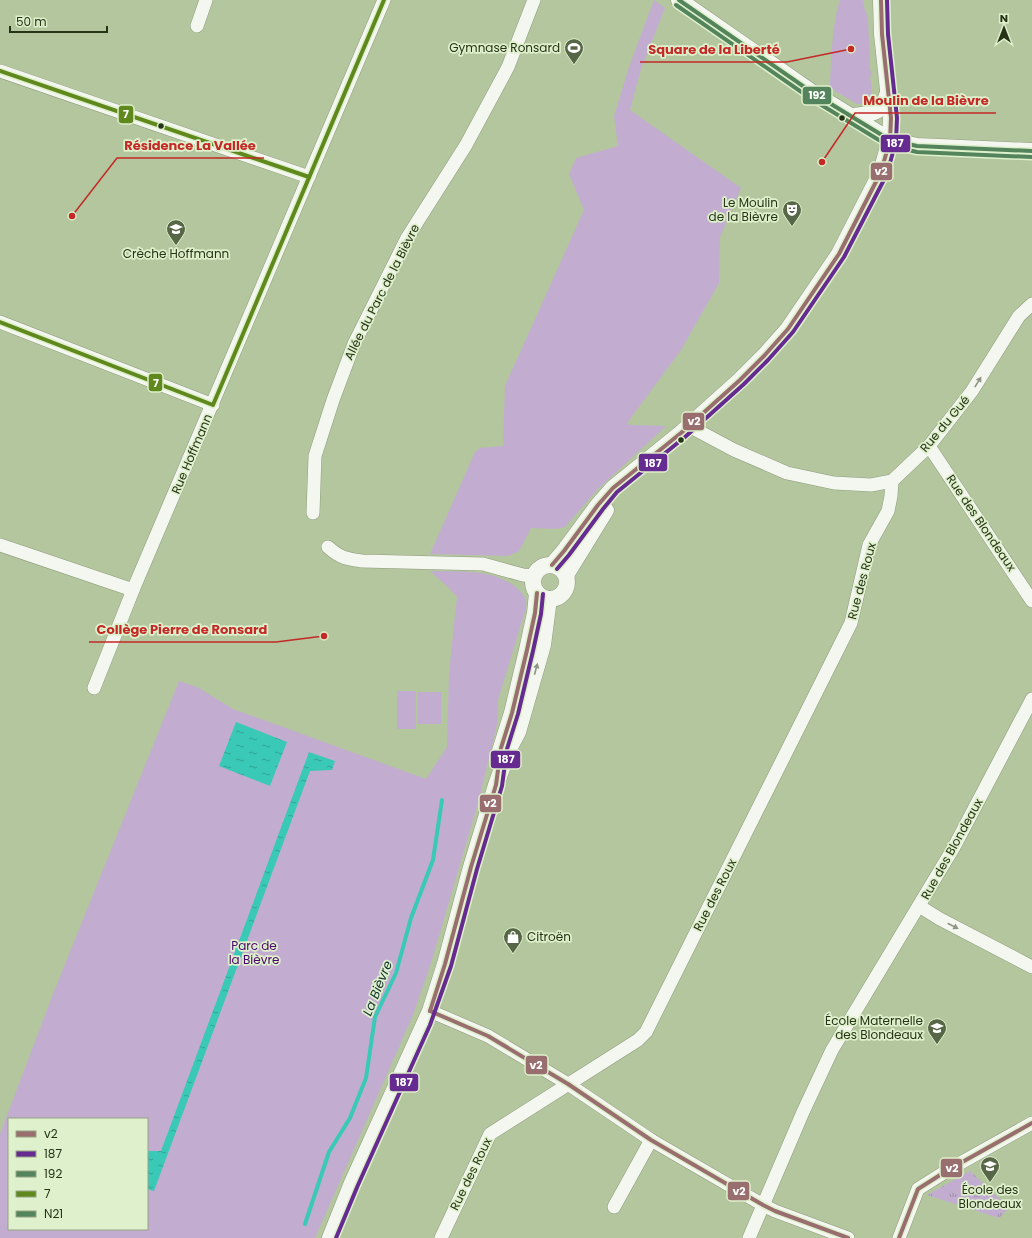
<svg xmlns="http://www.w3.org/2000/svg" width="1032" height="1238" font-family="Poppins,sans-serif">
<defs>
<pattern id="grass-tufts" width="24" height="20" patternUnits="userSpaceOnUse"><rect width="24" height="20" fill="#c2add1"/><path d="M3 7l-1-3M5 7V3M7 7l1-3M15 17l-1-3M17 17v-4M19 17l1-3" fill="none" stroke="#9d8da9"/></pattern>
<pattern id="water-ripples" width="26" height="14" patternUnits="userSpaceOnUse"><rect width="26" height="14" fill="#39c9b6"/><path d="M2 4q2-2 4 0t4 0M15 11q2-2 4 0t4 0" fill="none" stroke="#30a493"/></pattern>
</defs>
<rect width="100%" height="100%" fill="#b3c69e"/>
<!-- grass -->
<polygon fill="url(#grass-tufts)" points="970,1171 1009,1208 999,1218 927,1195"/>
<!-- park -->
<g fill="#c2add1" fill-rule="evenodd">
<polygon points="654,0 665,8 641,69 630,110 741,188 720,237 719,283 681,350 627,423 631,425 666,426 597,490 565,527 556,529 531,528 519,551 508,556 430,554 475,452 480,448 503,446 505,386 584,210 569,174 576,158 618,146 614,116 629,67"/>
<path d="M840,0H863L865,11L868,16L870,71H872V76L870,77C872,90 876,105 857,104L830,88C831,62 832,24 840,0Z"/>
<path d="M430,571C459,572 495,568 518,589C524,595 527,599 526,608L498,700V720L479,800L430,966L413,1015L315,1238H0V1134L53,994L179,681L197,687L233,709L426,779L447,747L449,672L457,597L447,586ZM9,1119H147V1229H9Z"/>
<rect x="397" y="691" width="19" height="38"/>
<rect x="418" y="692" width="23" height="32"/>
</g>
<!-- water -->
<g fill="url(#water-ripples)">
<polygon points="236,722 287,742 270,786 219,766"/>
<polygon points="309,752 335,761 332,770 310,771 154,1191 147,1189 147,1151 161,1151"/>
</g>
<g fill="none" stroke-linecap="round" stroke-linejoin="round">
<!-- stream -->
<polyline stroke="#39c9b6" stroke-width="4" points="305,1224 329,1152 350,1118 366,1078 375,1017 396,973 411,918 433,860 442,800"/>
<defs>
<g id="minor">
<polyline points="197,26 206,0"/>
<polyline points="0,71 309,177"/>
<polyline points="0,322 213,405"/>
<polyline points="689,426 734,450 787,473 834,483 871,485 892,481 929,446 972,391 1019,316 1032,304"/>
<polyline points="929,446 1032,601"/>
<polyline points="313,513 315,456 333,400 354,344 407,238 466,145 508,67 534,0"/>
<polyline points="0,545 133,590"/>
<path d="M328,547C340,558 347,559 362,561L483,564L523,575L533,576"/>
<polyline points="94,688 133,590 384,0"/>
<polyline points="919,906 940,919 1032,967"/>
<polyline points="430,1011 488,1036 568,1084 651,1140 763,1205 775,1211 848,1238"/>
<polyline points="614,1207 651,1140"/>
<polyline points="441,1238 490,1134 638,1040 646,1032 851,623 869,545 888,511 891,496 892,481"/>
<polyline points="749,1238 803,1112 832,1050 954,847 1032,699"/>
<polyline points="899,1238 918,1189 948,1170 1032,1123"/>
</g>
<g id="major">
<polyline points="679,0 813,93 890,140 917,146 1032,151"/>
<path d="M851,116C861,115 876,115 882,106C885,102 886,97 888,93"/>
<circle cx="550" cy="582" r="17"/>
<polyline points="552,565 564,551 598,505 613,488 681,433 740,380 764,356 788,329 839,254 881,172 890,140 891,118 882,34 881,0"/>
<polyline points="566,575 606,510"/>
<polyline points="500,751 512,713 527,650 535,613 537,593"/>
<polyline points="330,1238 352,1183 430,1011 445,964 471,867 496,785 509,749 518,732 543,645 549,599"/>
</g>
</defs>
<!-- minor casing -->
<use href="#minor" stroke="#8e9c7c" stroke-width="14"/>
<!-- major casing -->
<use href="#major" stroke="#8e9c7c" stroke-width="17"/>
<!-- minor -->
<use href="#minor" stroke="#f4f6f0" stroke-width="13"/>
<!-- major -->
<use href="#major" stroke="#f4f6f0" stroke-width="16"/>
<defs>
<g id="bus-1">
<polyline points="552,565 564,551 598,505 613,488 681,433 740,380 764,356 788,329 839,254 881,172 890,140 891,118 882,34 881,0"/>
<polyline points="430,1011 488,1036 568,1084 651,1140 763,1205 775,1211 848,1238"/>
<polyline points="430,1011 445,964 471,867 496,785 501,748 512,713 527,650 535,613 537,593"/>
<polyline points="899,1238 918,1189 948,1170 1032,1123"/>
</g>
<g id="bus-2">
<polyline points="557,569 569,555 603,509 617,492 685,437 744,384 768,360 793,332 844,257 887,174 896,141 897,118 888,34 887,0"/>
<polyline points="336,1238 358,1185 430,1025 451,966 477,869 502,786 507,749 518,714 533,651 541,614 543,594"/>
</g>
<polyline id="bus-3" points="679,0 813,93 890,140 917,146 1032,151"/>
<g id="bus-4">
<polyline points="0,71 309,177"/>
<polyline points="0,322 213,405 384,0"/>
</g>
<polyline id="bus-5" points="676,5 810,98 887,145 917,152 1032,157"/>
</defs>
<!-- bus-1 casing -->
<use href="#bus-1" stroke="#dff0cc" stroke-width="7"/>
<!-- bus-2 casing -->
<use href="#bus-2" stroke="#dff0cc" stroke-width="7"/>
<!-- bus-3 casing -->
<use href="#bus-3" stroke="#dff0cc" stroke-width="7"/>
<!-- bus-4 casing -->
<use href="#bus-4" stroke="#dff0cc" stroke-width="7"/>
<!-- bus-5 casing -->
<use href="#bus-5" stroke="#dff0cc" stroke-width="7"/>
<!-- bus-1 -->
<use href="#bus-1" stroke="#986e6e" stroke-width="4"/>
<!-- bus-2 -->
<use href="#bus-2" stroke="#652b91" stroke-width="4"/>
<!-- bus-3 -->
<use href="#bus-3" stroke="#53845b" stroke-width="4"/>
<!-- bus-4 -->
<use href="#bus-4" stroke="#5f881d" stroke-width="4"/>
<!-- bus-5 -->
<use href="#bus-5" stroke="#53845c" stroke-width="4"/>
</g>
<!-- one-way arrows -->
<defs><path id="oneway-solid" d="M-6-.8H1V-3.2L6.5 0L1 3.2V.8H-6Z"/></defs>
<g fill="#8d9483">
<use href="#oneway-solid" transform="translate(978 382) rotate(-58)"/>
<use href="#oneway-solid" transform="translate(536 669) rotate(-75)"/>
<use href="#oneway-solid" transform="translate(953 926) rotate(27)"/>
</g>
<!-- icons -->
<defs>
<symbol id="stadium-pin" viewBox="-11 -11 22 30"><path d="M0 17L-7.5 6A9.5 9.5 0 1 1 7.5 6Z" fill="#576646" stroke="#dff0cc"/><path d="M0-5a6.5 5 0 1 0 0 10a6.5 5 0 1 0 0-10ZM-3.5-1.8h7v3.6h-7Z" fill="#fff"/></symbol>
<symbol id="theatre-pin" viewBox="-11 -11 22 30"><path d="M0 17L-7.5 6A9.5 9.5 0 1 1 7.5 6Z" fill="#576646" stroke="#dff0cc"/><path d="M-5-5.5Q0-4 5-5.5V0Q5 5 0 6Q-5 5-5 0ZM-3.3-2.5H-1v1.5H-3.3ZM1-2.5H3.3v1.5H1ZM-2.8 1Q0 5.5 2.8 1Z" fill="#fff"/></symbol>
<symbol id="school-pin" viewBox="-11 -11 22 30"><path d="M0 17L-7.5 6A9.5 9.5 0 1 1 7.5 6Z" fill="#576646" stroke="#dff0cc"/><path d="M0-5L7-2L0 1L-7-2ZM-4 1L0 2.5L4 1V4Q0 6-4 4Z" fill="#fff"/></symbol>
<symbol id="shop-pin" viewBox="-11 -11 22 30"><path d="M0 17L-7.5 6A9.5 9.5 0 1 1 7.5 6Z" fill="#576646" stroke="#dff0cc"/><path d="M-5-2.5h2.3a2.7 3.5 0 0 1 5.4 0H5L5.5 6h-11ZM-1.5-2.5h3a1.5 2.3 0 0 0-3 0Z" fill="#fff"/></symbol>
</defs>
<g fill-rule="evenodd">
<use href="#stadium-pin" x="563" y="37" width="22" height="30"/>
<use href="#theatre-pin" x="781" y="199" width="22" height="30"/>
<use href="#school-pin" x="165" y="218" width="22" height="30"/>
<use href="#shop-pin" x="502" y="926" width="22" height="30"/>
<use href="#school-pin" x="926" y="1017" width="22" height="30"/>
<use href="#school-pin" x="979" y="1155" width="22" height="30"/>
</g>
<!-- markers -->
<g fill="#263316" stroke="#dff0cc" stroke-width="1.5">
<circle cx="842" cy="118" r="3.5"/>
<circle cx="161" cy="126" r="3.5"/>
<circle cx="681" cy="440" r="3.5"/>
</g>
<g text-anchor="middle" stroke-width="3.5" stroke-linejoin="round" paint-order="stroke">
<!-- poi labels -->
<g font-size="12" fill="#263316" stroke="#dff0cc" text-anchor="end">
<text x="560" y="52">Gymnase Ronsard</text>
<text x="778" y="207">Le Moulin<tspan x="778" dy="14">de la Bièvre</tspan></text>
<text x="176" y="258" text-anchor="middle">Crèche Hoffmann</text>
<text x="527" y="941" text-anchor="start">Citroën</text>
<text x="923" y="1025">École Maternelle<tspan x="923" dy="14">des Blondeaux</tspan></text>
<text x="990" y="1194" text-anchor="middle">École des<tspan x="990" dy="14">Blondeaux</tspan></text>
</g>
<!-- street labels -->
<g font-size="12" fill="#263316" stroke="#dff0cc">
<text transform="translate(382 292) rotate(-63)" y="4">Allée du Parc de la Bièvre</text>
<text transform="translate(945 424) rotate(-50)" y="4">Rue du Gué</text>
<text transform="translate(192 454) rotate(-67)" y="4">Rue Hoffmann</text>
<text transform="translate(981 523) rotate(56)" y="4">Rue des Blondeaux</text>
<text transform="translate(862 581) rotate(-75)" y="4">Rue des Roux</text>
<text transform="translate(952 849) rotate(-61)" y="4">Rue des Blondeaux</text>
<text transform="translate(715 895) rotate(-63)" y="4">Rue des Roux</text>
<text transform="translate(471 1174) rotate(-64)" y="4">Rue des Roux</text>
</g>
<!-- park labels -->
<g font-size="12" fill="#48046a" stroke="#dff0cc">
<text x="254" y="950">Parc de<tspan x="254" dy="14">la Bièvre</tspan></text>
</g>
<!-- water labels -->
<g font-size="13" font-style="italic" fill="#113230" stroke="#dff0cc">
<text transform="translate(377 988) rotate(-68)" y="5">La Bièvre</text>
</g>
</g>
<!-- callouts -->
<path fill="none" stroke="#c42926" stroke-width="1.5" d="M851 49L787 62H640M822 162L855 113H996M72 216L117 158H264M324 636L276 642H89"/>
<g fill="#c42926" stroke="#dff0cc" stroke-width="1.5">
<circle cx="851" cy="49" r="4"/>
<circle cx="822" cy="162" r="4"/>
<circle cx="72" cy="216" r="4"/>
<circle cx="324" cy="636" r="4"/>
</g>
<g font-size="13" text-anchor="middle" font-weight="bold" fill="#c42926" stroke="#dff0cc" stroke-width="3.5" stroke-linejoin="round" paint-order="stroke">
<text x="714" y="54">Square de la Liberté</text>
<text x="926" y="105">Moulin de la Bièvre</text>
<text x="190" y="150">Résidence La Vallée</text>
<text x="182" y="634">Collège Pierre de Ronsard</text>
</g>
<g stroke="#dff0cc" stroke-width="1.5">
<rect x="802" y="86" width="30" height="19" rx="4" fill="#53845b"/>
<rect x="118" y="105" width="16" height="19" rx="4" fill="#5f881d"/>
<rect x="880" y="134" width="31" height="19" rx="4" fill="#652b91"/>
<rect x="870" y="162" width="23" height="19" rx="4" fill="#986e6e"/>
<rect x="148" y="373" width="15" height="19" rx="4" fill="#5f881d"/>
<rect x="682" y="412" width="23" height="19" rx="4" fill="#986e6e"/>
<rect x="638" y="453" width="30" height="19" rx="4" fill="#652b91"/>
<rect x="490" y="750" width="31" height="19" rx="4" fill="#652b91"/>
<rect x="479" y="794" width="23" height="19" rx="4" fill="#986e6e"/>
<rect x="525" y="1055" width="23" height="20" rx="4" fill="#986e6e"/>
<rect x="389" y="1073" width="30" height="19" rx="4" fill="#652b91"/>
<rect x="940" y="1158" width="23" height="20" rx="4" fill="#986e6e"/>
<rect x="727" y="1181" width="23" height="20" rx="4" fill="#986e6e"/>
</g>
<g font-size="11" text-anchor="middle" font-weight="bold" fill="#fff">
<text x="817" y="99">192</text>
<text x="126" y="118">7</text>
<text x="895" y="147">187</text>
<text x="881" y="175">v2</text>
<text x="156" y="387">7</text>
<text x="694" y="425">v2</text>
<text x="653" y="467">187</text>
<text x="506" y="763">187</text>
<text x="490" y="807">v2</text>
<text x="536" y="1069">v2</text>
<text x="404" y="1086">187</text>
<text x="952" y="1172">v2</text>
<text x="739" y="1195">v2</text>
</g>
<!-- legend -->
<rect x="8" y="1118" width="140" height="112" fill="#dff0cc" stroke="#95a483"/>
<rect x="16" y="1131" width="20" height="6" fill="#986e6e" stroke="#95a483"/>
<text x="44" y="1138" font-size="12" fill="#263316">v2</text>
<rect x="16" y="1151" width="20" height="6" fill="#652b91" stroke="#95a483"/>
<text x="44" y="1158" font-size="12" fill="#263316">187</text>
<rect x="16" y="1171" width="20" height="6" fill="#53845b" stroke="#95a483"/>
<text x="44" y="1178" font-size="12" fill="#263316">192</text>
<rect x="16" y="1191" width="20" height="6" fill="#5f881d" stroke="#95a483"/>
<text x="44" y="1198" font-size="12" fill="#263316">7</text>
<rect x="16" y="1211" width="20" height="6" fill="#53845c" stroke="#95a483"/>
<text x="44" y="1218" font-size="12" fill="#263316">N21</text>
<!-- north arrow -->
<g transform="translate(1004 28)" stroke="#dff0cc" stroke-width="3" paint-order="stroke">
<path d="M0-3L7 15L0 10L-7 15Z" fill="#263316"/>
<text y="-6" font-size="11" font-weight="bold" text-anchor="middle" fill="#263316">N</text>
</g>
<!-- scale -->
<path d="M10 26v6h97v-6" fill="none" stroke="#263316" stroke-width="2"/>
<text x="16" y="26" font-size="12" fill="#263316" stroke="#dff0cc" stroke-width="3" paint-order="stroke">50 m</text>
</svg>
